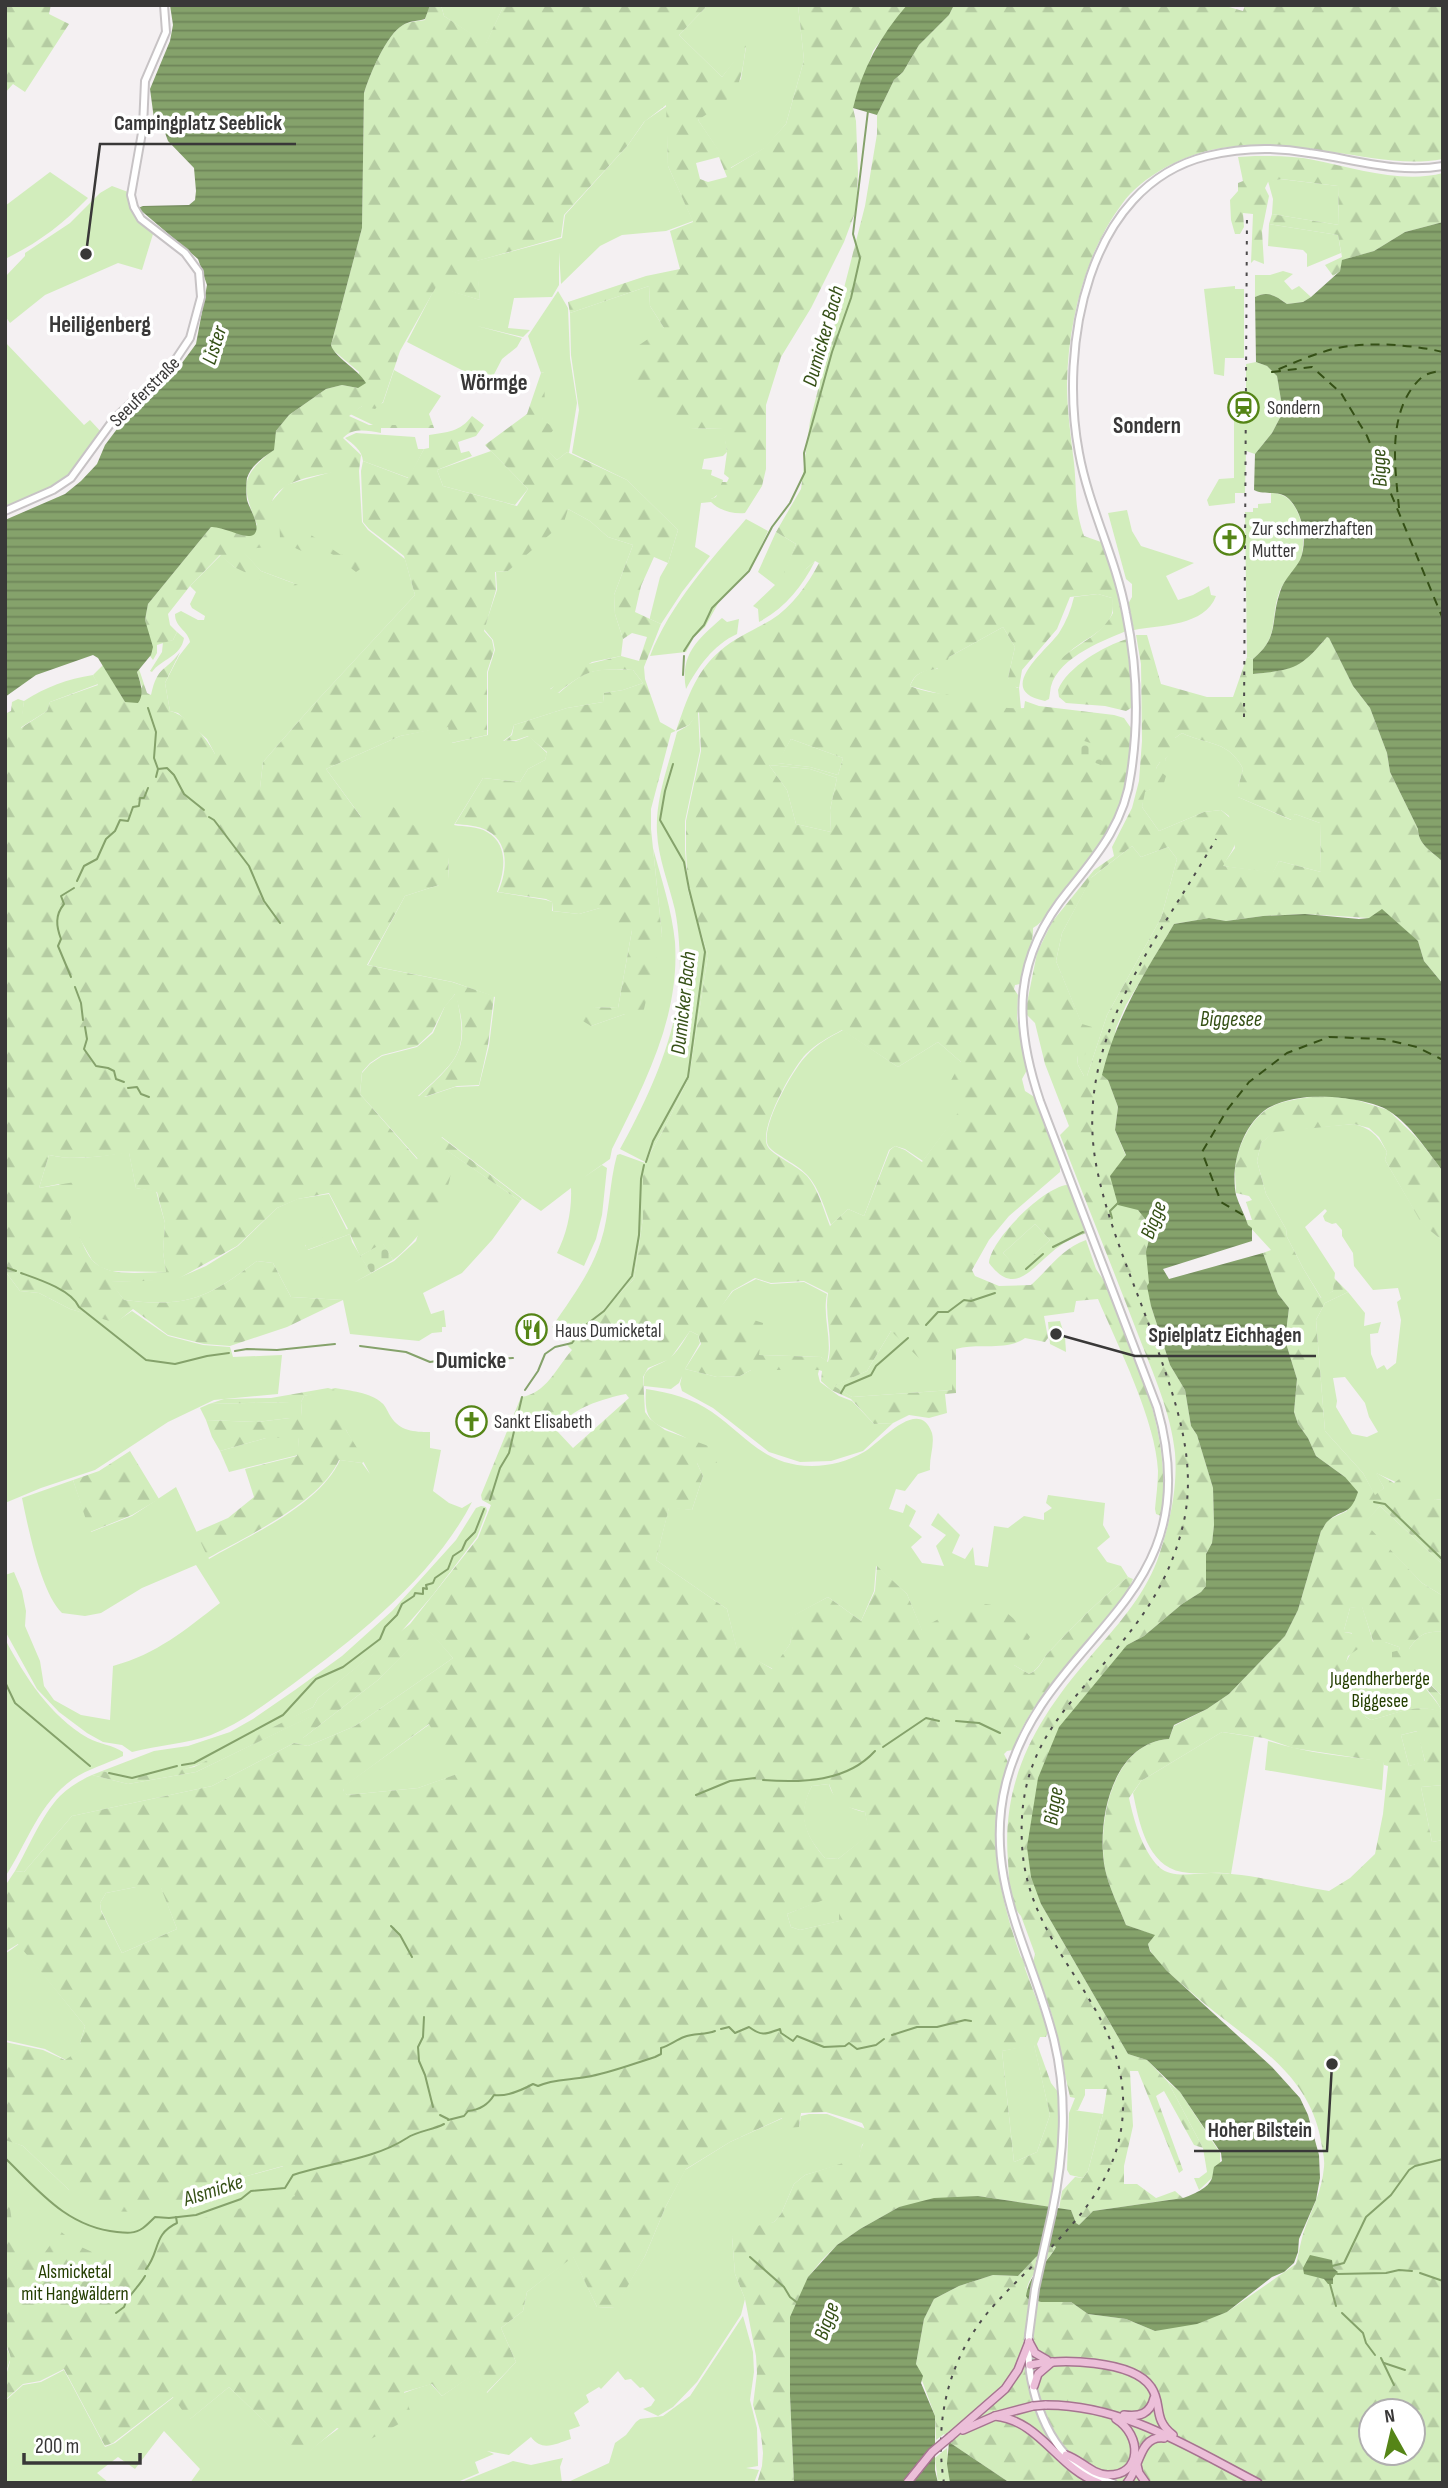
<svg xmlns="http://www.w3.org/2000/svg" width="1448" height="2488" font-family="'Sofia Sans Condensed',sans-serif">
<defs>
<pattern id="forest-firs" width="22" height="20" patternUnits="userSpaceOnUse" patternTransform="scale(1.75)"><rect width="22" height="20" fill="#d2edbc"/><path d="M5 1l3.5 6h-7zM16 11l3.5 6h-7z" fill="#b5cca2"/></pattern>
<pattern id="cemetery-stones" width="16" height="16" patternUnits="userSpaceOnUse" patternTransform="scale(1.75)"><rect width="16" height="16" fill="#d2edbc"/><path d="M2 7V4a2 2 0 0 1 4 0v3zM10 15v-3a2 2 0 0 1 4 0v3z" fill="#b5cca2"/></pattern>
<pattern id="water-rules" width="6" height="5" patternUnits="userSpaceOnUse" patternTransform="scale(1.75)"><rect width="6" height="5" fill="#85a26b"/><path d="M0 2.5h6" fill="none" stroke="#6e8559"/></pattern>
</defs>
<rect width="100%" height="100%" fill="#f4f0f2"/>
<!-- green -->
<g fill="#d2edbc" fill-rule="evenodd">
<polygon points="441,5 504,5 486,44 444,16"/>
<polygon points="708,5 798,5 804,60 786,124 765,148 730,168 698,120 741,79 746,47 722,77 679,35"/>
<polygon points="667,106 668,166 693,221 666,231 622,235 600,246 561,284 559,252 559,285 552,297 514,298 508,328 530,330 523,337 477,326 522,338 517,347 502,359 489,384 407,342 436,286 480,300 476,261 562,238 565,215 628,145 645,121"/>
<path d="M50,172L88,198C63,224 38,243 5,259V206Z"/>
<polygon points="1280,179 1338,186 1339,225 1272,214 1273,199 1268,181"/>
<path d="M112,186L128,192C127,212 138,222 153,234L142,270L118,263L45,295L10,323L5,316V277L25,256V253L70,223L100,193Z"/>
<polygon points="1269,224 1338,235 1341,253 1307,267 1307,254 1303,250 1268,246"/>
<path d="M1283,271L1293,274L1284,281L1292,290L1299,286L1311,297L1303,302L1287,304C1277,296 1267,290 1255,297V275H1270Z"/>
<path d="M649,286L650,306L664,328L690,428L724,429L727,452L723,456L704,459L702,469L712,470L711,475L723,480C721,489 719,496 711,499V502L701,503L695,547L710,556L682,592L661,624L650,619V617L660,577L668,563L678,530L627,480L572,453L579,410L571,355L570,313Z"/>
<polygon points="1235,286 1235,289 1244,289 1244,358 1225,358 1224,376 1214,374 1204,289"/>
<polygon points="558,291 568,308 570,358 577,403 569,453 567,452 557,460 541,444 544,372 541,373 528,336"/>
<polygon points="5,342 84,425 90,420 102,433 64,483 5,510"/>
<polygon points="1256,362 1267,366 1277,376 1283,412 1272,433 1255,454 1246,451 1245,493 1235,493 1235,503 1209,506 1207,500 1219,479 1234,478 1234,413 1246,412 1246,364"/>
<polygon points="394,370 441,396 429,414 433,425 373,425 350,414 362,406 383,403"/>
<path d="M356,433L415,437L418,449H424L409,478L363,461C362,450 353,444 345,438Z"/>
<polygon points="491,451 528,489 515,505 443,486 437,470"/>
<path d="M335,471H359L362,522L368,530L405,559L415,595L313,705L263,762L260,788L249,789L215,754L207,739L178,713L170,711L165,683L179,656L190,642C188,630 175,628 175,614L181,611L198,620H204L205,616L192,608L190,604L196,592L190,586L221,555L234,567L296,584L261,571L241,550L273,500L286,485Z"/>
<path d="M1271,493C1301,492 1307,537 1301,558C1297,569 1285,579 1280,590C1269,619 1281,636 1253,659L1247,657L1245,512H1253V508H1258V504L1271,503Z"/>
<path d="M568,509L590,521L608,537L633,545L614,595L615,614L623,639L621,656L592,662L550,689L559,693C589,667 595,669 633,670L643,683L623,690L604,693L603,702L567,708L514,725L511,735L503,741H516L529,736L547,753L545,760L528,769L520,782L483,778L454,825C464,827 478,826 487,832C510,845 504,873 497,892L546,900L552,902V911L579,914L600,908L632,930L618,1008L594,1007L591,1026L625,1014L662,935L653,848C661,878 672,910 675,942C680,1017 645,1083 612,1149L610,1159L583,1178L602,1165L607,1168L602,1215L596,1239L584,1266L557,1253C567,1233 572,1211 571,1188L541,1211L523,1199L442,1137L418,1159L360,1094L362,1073L370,1064L382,1056L417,1047L433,1033L445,1006L456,993C469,1052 460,1057 418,1096L425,1097L455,1087L479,1086L489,1046L495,997L453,982L368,965L405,896L439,885L448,879L449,858L362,818L326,769L400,736L448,726L452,743L488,735V672L495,650L493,640L484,629L497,590L496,572L508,571Z"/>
<path d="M1127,510L1132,531L1141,546L1194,563L1166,576L1178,600L1193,595L1209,586L1211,595L1216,596C1205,626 1161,625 1134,630L1128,604L1132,597V584L1126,579L1108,513Z"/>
<path d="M746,519L768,531L751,567L720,600L705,627L694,637L686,652L650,656C670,604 710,561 746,519Z"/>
<path d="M776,532L796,544L785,573L806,569L815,561C802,587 785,608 759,622L758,609L753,606L775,585L758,572Z"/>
<path d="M1098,594L1112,598C1119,629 1085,636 1067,654C1058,663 1052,681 1046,693H1050L1049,699L1045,701C993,691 1046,651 1059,633C1066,622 1071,610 1074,597Z"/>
<path d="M722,618L727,622L739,619L737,634C713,645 698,667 686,689C680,654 697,640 722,618Z"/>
<path d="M1003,627L1015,647L1008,678L1017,688H1019L1021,709L993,708L910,686C915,673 924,669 937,669L949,657Z"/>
<path d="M177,632L184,638C181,657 161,659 152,672L150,671L162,652L163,642L173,640Z"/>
<path d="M93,675L98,684L50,702L47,711L20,728L24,701C46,687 67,679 93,675Z"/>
<path d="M698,712L700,751L685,821V850L688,891L708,955L689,1077L665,1127L645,1162L620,1149C648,1099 679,1032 680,974C680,953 679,930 675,910C669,884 658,858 657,832C655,799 669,764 677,732L689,725Z"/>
<path d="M1182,733C1206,745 1229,740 1243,769L1238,787V797L1291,820L1295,814L1320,823L1321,872L1279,861L1273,873L1222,866L1235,848L1229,816L1221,810L1204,812L1159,831L1142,807L1144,792L1164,783L1156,768L1160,762L1166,763L1165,759L1171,753L1175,738Z"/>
<polygon points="791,739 843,758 838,775 810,767 777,763"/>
<polygon points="769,765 810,769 837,778 830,810 831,832 796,824 787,790"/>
<polygon points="1132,846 1141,857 1168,847 1177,859 1161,918 1107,1015 1087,1076 1084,1076 1078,1065 1077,1055 1082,1025 1056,961 1062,933 1091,878"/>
<path d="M843,1030L898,1067L938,1042L961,1062L964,1106L923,1161L905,1149L895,1146L889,1150L864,1216L848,1209L831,1225C825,1210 819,1188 808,1176C799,1165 774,1154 769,1147C757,1132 794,1067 807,1055C817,1044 830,1037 843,1030Z"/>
<path d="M1354,1124C1372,1129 1378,1136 1387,1152L1385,1160L1422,1223L1443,1241V1499L1435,1500L1376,1473L1384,1488L1375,1496L1363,1473L1325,1431L1316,1320L1325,1303L1348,1292L1365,1313L1364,1326L1381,1322L1378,1333L1370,1334L1371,1354L1377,1369L1384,1365L1387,1370L1396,1363L1401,1320L1397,1302L1401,1299L1398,1288L1373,1290L1354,1266L1353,1253L1342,1236V1230L1336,1223L1332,1224L1325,1221L1323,1216L1327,1211L1325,1209L1305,1227L1335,1273L1333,1291L1322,1299L1303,1268L1287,1237L1286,1229L1266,1194L1257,1161L1261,1143L1275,1131ZM1345,1377L1365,1403L1369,1417L1378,1432L1367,1437L1352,1434L1336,1407L1337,1401L1333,1378Z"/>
<path d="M445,1149L520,1201L492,1240L462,1273L423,1293L431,1314L444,1310L446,1327H442V1332L432,1333L419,1341L350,1334L343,1300L291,1297L273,1263L257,1261C207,1298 188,1308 124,1300L110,1282L176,1279L206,1266L238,1246L277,1208L297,1199L329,1194L347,1230L305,1245L308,1250L350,1234L352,1242L371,1273L353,1283L394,1261L416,1241Z"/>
<path d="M129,1152L136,1188L156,1191L165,1223L163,1252L166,1272L111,1271L100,1267L92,1260L70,1222L71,1210L59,1184L39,1188L49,1155C76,1161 102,1156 129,1152Z"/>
<path d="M620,1154L645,1163L643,1218L634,1279L571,1341L552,1327C570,1300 591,1273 601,1241C610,1214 609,1183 617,1155Z"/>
<polygon points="1035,1224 1050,1240 1018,1270 1003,1253"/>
<polygon points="5,1271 20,1291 39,1293 70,1309 116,1322 132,1311 168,1336 203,1345 230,1347 233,1357 282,1355 278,1394 214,1400 168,1422 95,1470 41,1488 5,1503"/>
<path d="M756,1279L771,1284L804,1282L827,1294C822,1317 833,1340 827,1362L821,1357L759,1355L719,1309L733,1291Z"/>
<polygon points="1060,1321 1065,1337 1066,1352 1050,1344 1048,1322"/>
<path d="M690,1331L698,1335L700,1343L685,1369L717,1377L740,1376L751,1370H819L818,1374L820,1382L839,1396L852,1401L874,1424L893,1423L863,1451L831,1461L800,1462L769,1452L713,1408L682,1391L680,1384L682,1376L679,1383L671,1389L644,1386C641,1366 656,1368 668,1359C677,1354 684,1340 690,1331Z"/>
<polygon points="891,1331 952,1350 952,1390 852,1397 833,1386 867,1371"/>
<path d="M335,1388C350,1391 370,1392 382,1403C386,1406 388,1413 391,1417C400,1431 414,1432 430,1432V1448L441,1450L433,1491L449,1503L462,1508L472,1502C434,1576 358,1636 293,1684C267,1703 241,1723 211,1735C186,1744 158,1745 132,1752L122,1745L103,1742L87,1733L59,1712L37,1689L5,1631V1575L14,1572L22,1591L26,1611L25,1626L40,1661L44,1686L54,1700L81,1715L110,1720L113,1666C157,1654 185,1630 220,1603L196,1565L142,1588L101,1613L85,1616L62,1613C41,1593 28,1527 22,1498L73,1480L91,1532L132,1516L176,1487L209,1559C251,1534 319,1506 340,1460L362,1463L370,1474L346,1430L302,1416L301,1402L304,1396Z"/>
<path d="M646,1389C670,1393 692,1398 712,1412C746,1436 765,1466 812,1466C830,1466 848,1461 864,1452C879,1444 919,1395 932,1433C935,1444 929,1458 930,1470L918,1474L905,1491L896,1489L889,1509L903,1513L906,1504L916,1511L909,1526L922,1537L911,1547L922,1563L944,1566L936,1546L946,1535L931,1525L938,1513L960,1535L952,1553L965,1559L973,1547L975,1565L988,1567L994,1526L1008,1528L1024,1516L1044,1520V1513L1052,1508L1046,1503L1048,1495L1105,1503L1103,1525L1110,1537L1097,1548L1107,1562L1121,1566L1128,1577C1099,1600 1072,1627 1047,1654C1041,1662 1038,1670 1029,1674L1014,1665L922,1631L907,1594L876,1566L874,1591L861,1621L828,1597L795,1615L790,1644L773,1669L737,1650L727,1609L656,1560L669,1507L692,1510L703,1476L697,1463L716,1462C707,1455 697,1444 686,1438C658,1422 643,1429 646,1389Z"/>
<polygon points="290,1402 290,1418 257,1422 206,1420 200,1408 209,1404"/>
<polygon points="299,1437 298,1455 229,1472 220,1451 266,1438"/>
<path d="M481,1506L486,1507L487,1511L477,1537L432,1596L400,1633L318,1698L313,1707C256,1737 195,1779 128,1777C119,1776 110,1773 102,1771L154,1751L188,1746L230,1732L253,1719L295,1690L342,1656L392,1611L456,1540L476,1508Z"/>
<polygon points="1380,1506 1443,1565 1443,1596 1422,1583 1364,1523"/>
<path d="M1362,1606L1373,1642H1385L1399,1647L1400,1650L1409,1649C1419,1635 1424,1631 1443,1632V1697L1416,1669C1418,1685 1436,1697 1443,1713C1419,1702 1395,1714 1371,1720L1360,1713L1344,1676L1345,1664L1352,1651V1633L1344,1632V1630L1350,1608Z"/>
<path d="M428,1629L453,1658L355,1726L308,1746L294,1743L212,1786L72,1816L24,1872L15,1871C29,1847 41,1816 60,1796C69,1787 81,1780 92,1775L128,1784L196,1772L311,1716L303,1738L378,1680Z"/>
<path d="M5,1639C25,1677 50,1716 88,1738C99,1744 113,1745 123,1752V1756C106,1764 88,1769 73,1779C39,1803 27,1843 5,1877Z"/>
<polygon points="430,1724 458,1774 418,1788 347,1795 343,1792 344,1786"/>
<polygon points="1418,1731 1425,1762 1409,1766 1401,1735"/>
<path d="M1222,1732L1254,1737L1231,1874C1215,1871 1198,1875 1182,1872C1147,1866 1139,1822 1133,1793L1141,1781Z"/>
<path d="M1268,1741C1306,1753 1345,1757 1384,1761L1382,1790L1265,1770Z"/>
<path d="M829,1784C833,1801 849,1809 865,1812L870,1834L838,1859L825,1858C805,1835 796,1815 812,1786Z"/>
<polygon points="1443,1785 1443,1840 1432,1842 1421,1787"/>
<polygon points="136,1887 161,1887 177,1929 122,1953 101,1910 100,1903 106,1893"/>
<polygon points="839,1893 840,1921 800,1930 791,1927 787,1914"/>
<polygon points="19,1944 85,2026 80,2043 84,2048 66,2060 45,2049 5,2040 5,1954"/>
<polygon points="1016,1952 1023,1959 1025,1966 1019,1977 145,2275 10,2362 10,2360 5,2375 5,2345 11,2357 5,2328 5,2136 10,2141 23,2146 69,2190 189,2198 214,2185 284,2166 285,2170"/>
<polygon points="1034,2044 1050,2115 1037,2152 1014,2162 1002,2051"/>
<polygon points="1168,2082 1180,2092 1220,2153 1220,2164 1214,2168 1213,2177 1199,2190 1194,2178 1199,2178 1207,2172 1203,2148"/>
<polygon points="1073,2110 1103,2114 1088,2171 1083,2178 1070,2175 1067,2170 1069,2113"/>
<path d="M809,2114H827L866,2129V2140L862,2145L859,2159L805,2175L794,2184L781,2214L774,2222L732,2237L735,2274L745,2299L741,2315L697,2382L673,2407L658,2416L643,2409L651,2406L655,2400L643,2387L640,2388L631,2379L625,2380L618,2371L601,2389L599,2387L586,2395L589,2402L574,2413L580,2426L569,2430L571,2439C555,2444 542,2452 531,2437L509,2455L487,2451L494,2454L475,2462L479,2473L455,2483H190L200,2469L164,2431L135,2469L118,2457L97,2473L109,2483H5V2401L23,2385L41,2382L64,2370L105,2447L115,2443L174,2397L190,2419L229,2387L302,2457C341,2424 381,2398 431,2384L442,2396L479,2370L487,2393L516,2362L501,2328L523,2311L527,2292L573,2256L597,2307L614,2308L645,2256L666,2206L685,2170L730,2142L783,2118L799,2127L801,2116Z"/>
<polygon points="743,2316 753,2352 754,2372 750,2400 757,2428 758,2463 758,2466 746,2468 759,2470 754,2483 566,2483 609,2463 615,2443 626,2435 636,2422 640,2419 663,2416 690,2396"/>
<polygon points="947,2448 950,2483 938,2483 935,2458"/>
<polygon points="563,2458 560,2467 562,2483 459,2483 513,2461 531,2465"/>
</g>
<!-- forest -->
<g fill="url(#forest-firs)" fill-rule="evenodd">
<polygon points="5,5 51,5 49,14 69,24 25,92 13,84 5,93"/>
<path d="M429,5H441L444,16L486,43L504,5H708L679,35L722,77L746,45C740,92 738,95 698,120L731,168L764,148L786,124L804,60L798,5H907L873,51L853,108L856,121L858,173L856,210L844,242L811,308L781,357L766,405V469L762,486L745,513C733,514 720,511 711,502V499L716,497L722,482H727L729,478L724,474L727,452L723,429L690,428L661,418L638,390L632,350L664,328L650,306L649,286L570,313L568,302L646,276L680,269L670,231L693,222L668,166L666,105L644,122L628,145L564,215L561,237L477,261L480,300L436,287L400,351L383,402L375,409L362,406L349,416L369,425H433L434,428H381V433C367,431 354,427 343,438L361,455L359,471C336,471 285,476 273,499C267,513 274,531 265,547L242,550L261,571L298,585L276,587L234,567L220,555L190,586L168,614L170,625L177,632L173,640L157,645V653L153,660L150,656L145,620L148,604L211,527L220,526L246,536L257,525C242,486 239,478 273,450L276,431L289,415L326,389L342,385L358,388L359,372L333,350L331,345L362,228L364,93C370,74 386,35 403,25C409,22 418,21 425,20ZM719,157L727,177L708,182L700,179L696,163Z"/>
<path d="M954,5H1222L1243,11L1245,5H1443V159C1405,166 1370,157 1332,152C1294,146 1255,142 1216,149C1183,155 1142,176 1122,204C1085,253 1068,323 1067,384C1067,411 1071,437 1074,463C1077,491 1074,508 1084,536L1101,542C1114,569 1123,601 1126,631C1100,642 1052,660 1050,693H1046C1052,644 1094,649 1113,613L1112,598L1098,594L1070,597L1057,629L1022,670L1019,688L1011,685L1008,678L1015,647L1003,627L949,657L945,666C931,672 916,668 910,686C925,693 943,693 959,697C981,703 1000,710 1024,708L1025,701L1039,706L1114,715L1124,718L1131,728C1130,775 1122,820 1092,859C1082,871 1070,883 1060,895C1051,906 1045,922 1033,928C1034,941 1024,969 1020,984L1015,985L1014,989L1018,995L1017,1018L1027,1070L1022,1079L1025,1091L1036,1098L1060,1163V1172L1009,1216L989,1240L972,1270L975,1276L999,1286L1031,1285C1050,1268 1061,1249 1086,1240L1096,1269L1107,1285C1136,1359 1173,1434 1161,1516L1156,1514L1155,1509C1156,1497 1158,1484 1158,1471C1156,1421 1118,1346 1098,1299L1076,1301L1074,1312L1044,1316L1048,1338L1045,1342L1025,1338C1006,1352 978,1342 956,1349V1393L945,1394L947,1413L929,1418L909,1415L893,1423L874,1424L851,1399L831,1390L821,1381L822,1371L819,1370H751L740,1376L717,1377L685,1369L701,1344L698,1335L690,1331L670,1359L648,1368L643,1377L645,1412L650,1419L665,1430L711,1447L717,1463H697L703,1476L692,1510L669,1508L656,1560L727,1609L737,1649L755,1641L757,1660L772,1669L790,1644L794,1615L828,1597L861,1621L875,1591L877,1566L907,1594L922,1630L926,1626C973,1600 993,1589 1030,1637L1014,1665L1029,1674C1039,1670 1041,1662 1047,1654C1072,1627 1099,1600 1128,1577L1133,1579C1129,1591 1120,1600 1112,1610C1080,1657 1032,1694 1013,1750L1007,1751L1004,1754L1009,1764C976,1862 1015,1939 1048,2030L1046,2037H1040L1037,2044L1051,2083L1058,2092L1062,2113L1059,2166L1050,2207L978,2196L899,2207L860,2229L837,2245L822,2260L808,2277L790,2396L794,2483H757L762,2466L763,2453L761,2434L753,2405L757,2373L756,2356L745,2299L735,2274L732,2237L736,2231L774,2222L781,2214L794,2184L805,2175L859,2158C860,2144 871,2138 862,2123L826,2112L801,2113L799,2127L786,2128L782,2118L730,2142L686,2169L666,2206L645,2256L615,2308L597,2307L573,2257L527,2292L523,2311L501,2328L516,2362L486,2393L479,2371L442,2396L432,2384L404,2392L412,2417L367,2441L337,2428L302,2458L229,2387L189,2420L173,2397L113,2443L105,2446L64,2369L40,2381L23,2384L5,2400V2379L11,2358L5,2341V2192L8,2194L12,2222L34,2268L60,2231L79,2246L114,2262L154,2258L165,2228L272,2200L274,2203L295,2196L283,2166L214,2185L189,2198L139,2212L102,2211L69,2190L23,2146L5,2140V2042L43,2050L65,2060L83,2048L80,2043L85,2026L18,1944L5,1952V1886L15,1871L24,1872L72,1816L212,1786L294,1743L308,1746L355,1726L453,1658L428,1630L378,1680L303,1738L300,1732L310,1717L196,1772L128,1784L92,1775L102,1771L126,1777L149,1775L194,1767L313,1707L318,1698L410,1624L478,1538L491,1505L482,1500L481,1495L521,1397C546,1394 557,1367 572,1350L567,1345L634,1279L643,1218V1166L665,1127L689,1077L708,955L688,891L686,850V821L701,751L699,712L689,725L671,733L651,809V829L662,935L644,1009L636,1028L625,1014L591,1026L578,1018L594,1007L618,1008L632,930L607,928L600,908L579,914L553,911L552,902L546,899L498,892C507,872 510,843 488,831C478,825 465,825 455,824L483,778L520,782L528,769L545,760L547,752L528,736L516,740L504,741L512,735L514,725L567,708L603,702L604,693L623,690L643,683L633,670C595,669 589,668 558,693L550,690L572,668L621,656L639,661L647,637L632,633L623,639L615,614L614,595L633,545L608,537L590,521L568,509L564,522L508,571L495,572L496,590L484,631L492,640L494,650L487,672V735L451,743L448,727L400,736L326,769L361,817L387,801L449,857L448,878L453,883V889L439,885L405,896L367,965L452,982L494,996L488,1045L479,1085L457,1086L424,1097H418C456,1062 473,1049 455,994L444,1008L432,1032L417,1046L382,1055L370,1063L362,1072L360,1094L417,1159L441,1137L522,1199L520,1201L446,1150C448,1155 451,1161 451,1166C453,1196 416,1243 393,1260L383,1244L360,1256L350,1234L307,1250L305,1244L348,1229L329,1193L298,1199L277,1208L237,1246L176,1280L111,1282L124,1300C188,1308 207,1298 257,1261L273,1263L291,1297L343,1300L287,1327L230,1346L204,1344L168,1335L133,1309L116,1323L70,1309L39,1293L20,1291L5,1271V714L11,711L12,702L18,699L24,701L21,728L47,711L50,702L98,685L93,675L103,665L125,702L142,687L137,672L139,669L147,693L151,695C158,664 165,673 180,652L165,683L170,711C188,716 206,737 215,754L228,750L245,759L249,788H260L263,762L313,705L415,595L404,556L369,529L363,522L361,471L363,461L408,478L424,449L429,448V435C447,432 460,432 472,416L484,425L476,436L458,442L461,453L469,451L472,456L437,470L443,486L517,506L528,489L485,445L527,414L541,373L544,372L545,411L542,420L555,428L542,444L557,460L567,452L627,480L678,530L668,563L654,557L641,586L635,612L661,624L644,667L645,679L660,722L676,731C686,702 695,672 720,651C734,638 754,630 771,620C792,607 808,584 819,563L815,561L806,569L792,576L784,573L796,544L776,532L801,489L810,421L865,206L877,134V115L894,80L903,72L919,45L949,15ZM791,739L843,758L838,775L810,767L778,763ZM769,765L810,769L837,778L830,810L831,832L796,824L787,790ZM842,1030L898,1067L938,1042L961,1062L942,1097L963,1106L922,1162L905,1150L895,1146L890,1150L864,1216L848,1209L830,1226C824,1211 818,1188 807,1176C798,1166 774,1156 768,1147C757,1131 793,1067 806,1054C816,1044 829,1037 842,1030ZM129,1153L136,1188L157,1192L165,1223L163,1252L166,1272C141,1272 104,1279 89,1256C82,1245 79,1232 70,1222L77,1187L75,1182L39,1188L49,1155C76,1161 102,1156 129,1153ZM755,1278L771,1283L804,1281L828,1293C824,1316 834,1339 828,1362L821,1357L759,1355L763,1323L720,1309L732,1291ZM891,1331L920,1359L952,1350V1390L852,1397L834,1386L867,1371ZM626,1394L629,1398L573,1448L557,1431C567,1409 605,1398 626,1394ZM429,1724L457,1774L418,1788L347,1795L343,1791L345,1786ZM829,1784L837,1804L865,1812L869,1834L838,1859L825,1858C805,1835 797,1815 812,1786ZM136,1887L161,1888L177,1929L122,1953L101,1911L100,1903L106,1893ZM839,1894V1921L800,1930L791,1927L787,1914ZM1034,2045L1050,2115L1037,2152L1014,2162L1002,2051Z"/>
<path d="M1255,156C1275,156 1295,156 1314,160C1355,168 1402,184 1443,173V222L1405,232L1374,251L1343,260L1340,271L1333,276L1325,265L1342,257L1338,235L1269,224L1272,214L1339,225L1338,186L1281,179L1268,182L1265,188L1269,196L1262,231L1264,264L1254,260L1251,263L1253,214L1243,213L1244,227L1240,234H1235L1231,220L1230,200L1238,191V183L1243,181L1238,157Z"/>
<polygon points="279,504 290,532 309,544 306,553 280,541"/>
<polygon points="311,535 341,555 347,552 362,568 356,572 335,556 309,541"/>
<path d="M1136,635H1147L1161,684L1207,697H1233L1247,657L1253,659L1254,674C1293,670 1302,667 1327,637L1329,638L1353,686L1370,708L1387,753L1390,772L1418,829C1418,845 1432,851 1443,862V984L1424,961L1418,941L1369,918L1305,914L1263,916L1226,921L1209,918L1174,924L1126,1005L1116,1028L1108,1080L1118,1107L1115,1130L1126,1156L1138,1210L1148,1223L1150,1232L1147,1249L1151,1306L1170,1365L1185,1390L1191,1426L1197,1435L1213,1488L1214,1525L1212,1543L1206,1554V1586L1201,1592L1182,1604L1144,1636L1127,1645L1041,1904L1128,2054L1147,2060L1168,2082L1203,2148L1194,2145L1164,2091L1156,2096L1183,2170L1179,2173L1138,2071H1130L1133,2126L1124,2166V2184H1137L1156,2198L1175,2191L1183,2198L1093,2211L1079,2225L1076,2223L1071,2210L1059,2209L1062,2191L1075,2177L1083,2178L1088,2171L1103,2114L1107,2089H1085V2095L1078,2110L1069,2113L1075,2098L1070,2097L1052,2015L1033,1962L1035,1954L1021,1916C1009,1904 1009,1877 1008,1861C1001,1778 1038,1717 1090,1657C1115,1628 1143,1598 1157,1561C1169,1527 1178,1490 1175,1453C1171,1413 1153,1373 1139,1337C1113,1269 1086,1202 1060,1135L1069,1126L1045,1064L1035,1023L1026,1014V1008L1037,953L1052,922L1094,870L1114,856L1112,847L1132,808L1139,781L1142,741L1141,664ZM1182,733C1206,745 1229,740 1243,769L1238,787V797L1292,820L1295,814L1320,823L1321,872L1279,861L1273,872L1223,866C1231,852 1239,843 1238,825L1221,810L1204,812L1159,831L1142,807L1145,792L1151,789L1163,795L1167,786L1164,783L1166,776L1156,768L1160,762L1164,765L1167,763L1165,759L1175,751V738ZM1132,846L1141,857L1168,847L1177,859L1161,918L1107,1015L1087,1076H1084L1078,1065L1077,1056L1085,1055L1092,1027L1082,1024L1056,961L1062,933L1092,877Z"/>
<path d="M1127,639L1133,707L1126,711L1105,706L1066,703L1059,697L1058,690C1067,667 1104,646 1127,639Z"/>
<path d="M1318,1096L1350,1098L1388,1110L1418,1139L1443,1171V1241L1422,1224L1385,1160L1387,1152L1379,1137L1369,1128L1354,1124L1275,1132L1261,1143L1257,1161L1266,1194L1286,1229L1287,1237L1303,1268L1321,1298L1333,1291L1334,1278L1348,1292L1325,1303L1316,1320L1325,1431L1363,1473L1375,1495L1384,1488L1375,1472L1394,1483L1410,1471L1435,1500L1443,1499V1565L1380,1506L1365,1523L1422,1583L1443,1596V1632C1424,1631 1419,1635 1409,1649L1412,1660L1397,1668L1392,1664V1652L1400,1650L1399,1647L1385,1642L1374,1644L1362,1607L1350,1608L1344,1630V1632L1359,1635L1358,1649L1348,1656C1342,1675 1348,1676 1353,1693C1357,1707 1358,1713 1371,1720C1394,1714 1419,1702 1442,1712C1436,1695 1420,1686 1414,1669L1443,1697V1785L1421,1787L1432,1842L1443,1840V2483H1010L949,2442L944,2434L936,2440L935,2416L916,2364L924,2319L934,2299L959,2286L993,2275L1018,2276L1036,2257L1053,2245L1056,2247C1047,2263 1032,2270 1027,2288L1034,2302H1071L1088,2314L1126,2319L1155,2331L1227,2312L1296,2264C1299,2252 1301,2239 1305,2228C1313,2207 1322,2190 1324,2167C1325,2158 1322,2149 1321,2141C1308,2067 1241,2038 1191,1992C1177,1979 1153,1963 1148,1944L1154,1935L1126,1925C1119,1907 1109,1888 1105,1869C1097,1824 1111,1743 1169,1739L1174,1726L1207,1709L1229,1694L1285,1636L1298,1610L1321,1531L1328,1520L1347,1511L1345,1477L1316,1456L1308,1438L1298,1424L1294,1412L1297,1379L1285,1340L1289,1308L1278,1294L1263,1253L1271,1250L1248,1225L1246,1220H1252L1246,1202L1252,1200L1249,1196L1236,1193C1236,1186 1235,1179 1235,1171C1236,1149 1250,1118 1271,1107C1285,1100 1303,1098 1318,1096ZM1417,1731L1425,1761L1409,1766L1401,1735ZM1222,1732L1264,1738L1293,1748L1384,1762V1765L1388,1766L1383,1814L1375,1854L1350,1878L1329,1891C1291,1885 1250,1873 1211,1873C1195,1873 1172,1879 1159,1867C1142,1850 1134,1821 1129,1798L1141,1781ZM1371,2411H1413V2453H1371Z"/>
<path d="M1067,1185L1071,1189L1086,1233C1073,1238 1062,1243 1052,1252C1029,1271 1014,1296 989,1263C990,1240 1044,1187 1067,1185ZM1035,1224L1050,1240L1018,1269L1003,1253Z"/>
<path d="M328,1388L335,1390L304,1396L301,1402L302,1416H333L346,1430L365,1461L362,1463L339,1460C320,1503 248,1535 208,1558L196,1532L228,1518L254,1497L245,1469L297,1456L299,1438H266L220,1451L212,1437L206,1420L257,1422L290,1418V1402L209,1404L224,1399L271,1398Z"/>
<polygon points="130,1451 159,1499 132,1515 90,1532 73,1480 99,1471"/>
</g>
<!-- cemetery -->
<g fill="url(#cemetery-stones)">
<polygon points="1078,739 1106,748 1101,765 1069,753"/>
<polygon points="383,1243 393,1260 371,1273 360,1256"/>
</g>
<!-- water -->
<g fill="url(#water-rules)">
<path d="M170,5H430L425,19C418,21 409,21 403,25C386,35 370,74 364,93L362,228L331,345C335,358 357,368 366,383L358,388L342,385L326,389L289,415L276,431L274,450C264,457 251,465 247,478C246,484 246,494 247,500C249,508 263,529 253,535C246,540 223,526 211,527L148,604L145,620L153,647L151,655L137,672C140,682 145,694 138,703L125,702L98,658L93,655L36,675L5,697V520L65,494L81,481L97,464L105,445L123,421L179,367L196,344L207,285L198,259L138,208L143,206L189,205L195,200L196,191L194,168L168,141L164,130L154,119L150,89L170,41L173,25Z"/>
<path d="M907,5H954L949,15L919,45L903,72L894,80L877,115L853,108C862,69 880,36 907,5Z"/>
<path d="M1443,222V862C1432,851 1418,845 1418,829L1390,772L1387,753L1370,708L1353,686L1329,638L1327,637C1300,669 1294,670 1253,674V659C1280,637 1270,621 1280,592C1284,579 1294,571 1300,560C1308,542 1303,513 1289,499C1279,489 1265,496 1254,490L1255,454L1272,433L1283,412L1277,376L1267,366L1256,362L1255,297C1268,290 1276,296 1287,304L1303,302L1311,297L1340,271L1342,260L1374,251L1405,232Z"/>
<path d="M1382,909L1418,941L1424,961L1443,984V1171C1427,1151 1411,1125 1389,1111C1376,1102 1347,1098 1332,1097C1312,1095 1286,1098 1268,1108C1242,1125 1230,1165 1236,1195C1239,1205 1245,1215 1248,1225L1252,1228V1241L1163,1269L1169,1279L1263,1253L1278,1294L1289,1308L1285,1340L1297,1379L1294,1412L1298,1424L1308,1438L1316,1456L1345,1477L1358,1492C1350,1517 1342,1508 1328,1521C1325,1523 1324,1528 1321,1531L1298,1610L1285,1636L1229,1694L1207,1709L1174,1725L1169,1739C1111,1743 1096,1823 1105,1869C1109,1888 1119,1907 1126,1925L1155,1935L1148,1944L1150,1951L1166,1970L1272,2067L1300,2098L1308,2115L1319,2155L1320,2178L1316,2200L1299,2239L1298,2252L1294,2263L1284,2272L1272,2277L1227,2312L1197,2324L1155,2331L1126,2319L1088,2314L1071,2302H1041L1028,2299L1026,2296C1030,2271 1045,2267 1056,2247L1053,2245L1036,2257L1018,2276L993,2275L959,2286L934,2299L924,2319L916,2364L923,2376L921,2383L935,2416V2470L938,2483H794L790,2396V2317L808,2277L837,2245L860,2229L899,2207L934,2198L978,2196L1071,2210L1076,2223L1079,2225L1093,2211L1183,2198C1192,2195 1209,2188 1212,2178C1213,2174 1213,2171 1214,2167L1222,2161L1221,2153L1180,2092L1147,2060L1128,2054L1041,1904L1031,1877L1027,1847L1038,1778L1059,1727L1127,1645L1144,1636L1182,1604L1201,1592L1206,1586V1554L1212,1543L1214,1525L1213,1488L1197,1435L1191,1426L1185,1390L1170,1365L1151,1306L1147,1286L1149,1283L1146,1252L1150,1235L1148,1223L1138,1210L1118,1205L1110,1176L1126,1155L1115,1130L1118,1107L1108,1080L1102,1075C1117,1015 1143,976 1174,924L1209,918L1226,921L1263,916L1305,914L1359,919L1369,918Z"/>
<polygon points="1310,2255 1332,2260 1333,2268 1338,2272 1333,2278 1333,2284 1328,2284 1324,2279 1304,2274 1303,2268"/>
<polygon points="949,2442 1010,2483 950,2483 947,2464"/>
</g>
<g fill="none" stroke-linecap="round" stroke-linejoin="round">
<!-- stream -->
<g stroke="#85a26b" stroke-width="2">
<polyline points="684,651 693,637 704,625 712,608 749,571 772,527 790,503 805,472 804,453 832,352 851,298 860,258 853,234 868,111"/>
<polyline points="683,675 684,656"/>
<polyline points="148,708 156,732 154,758 158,769 156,777"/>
<polyline points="158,769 167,768 174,775 184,794 204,810"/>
<polyline points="209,817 214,820 249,866 264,901 280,923"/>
<polyline points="77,881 84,866 97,859 106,839 115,831 120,820 128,821 133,807 139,806 140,798 144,798 148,788"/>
<path d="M71,977L58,946L61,939C56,926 55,915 64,904L61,896L74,888"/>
<polyline points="75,987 81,1003 83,1020"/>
<polyline points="85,1027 87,1039 84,1049 96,1066 108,1068 114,1071 116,1079 124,1082"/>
<polyline points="128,1088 137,1087 141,1094 149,1097"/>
<polyline points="646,1162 653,1141 688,1077 705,952 689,889 684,862 660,820 665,791 673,764"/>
<polyline points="1112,1218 1110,1211 1119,1202"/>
<polyline points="1053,1247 1083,1232"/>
<polyline points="5,1267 16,1271"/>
<polyline points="1026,1269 1043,1254"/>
<path d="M21,1273C38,1279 72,1290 79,1307L146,1360L175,1364L207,1356L229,1353"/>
<polyline points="926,1325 938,1312 948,1312 964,1300 971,1301 995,1293"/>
<polyline points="360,1346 406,1352 430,1362 462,1357"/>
<polyline points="235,1351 247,1349 277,1350 335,1344"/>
<polyline points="468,1357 489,1359 513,1358"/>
<polyline points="525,1390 538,1371 545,1354 555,1347 572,1343 587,1324 604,1311 632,1276 639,1235 641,1179 644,1165"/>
<polyline points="841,1393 845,1386 871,1375 876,1366 908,1338"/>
<polyline points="490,1500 500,1468 509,1453 522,1397"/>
<polyline points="1374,1502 1385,1504 1443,1560"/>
<polyline points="5,1682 15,1703 90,1766"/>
<polyline points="956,1721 979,1723 1000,1733"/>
<polyline points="883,1747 926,1718 939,1721"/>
<polyline points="182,1765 194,1763 283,1715 316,1679 343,1667 380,1639 385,1627 397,1615 402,1604 414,1596 415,1593 423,1594 423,1588 427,1589 426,1585 433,1583 435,1578 448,1569 453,1556 462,1550 466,1541 475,1532 484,1509"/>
<polyline points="109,1773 132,1778 177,1766"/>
<path d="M763,1780C802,1783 847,1782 875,1751"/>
<polyline points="696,1795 730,1781 755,1778"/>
<polyline points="391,1926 400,1935 412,1957"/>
<polyline points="424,2017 423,2037 418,2047 419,2061 425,2075 433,2107"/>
<path d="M721,2029L729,2027L735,2033L749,2027C763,2037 766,2034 780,2029L781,2033L793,2041L797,2036L824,2047L845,2046L849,2043L857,2049L876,2045L884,2039"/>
<polyline points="892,2035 917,2027 937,2027 965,2020 971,2021"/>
<polyline points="440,2115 448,2119"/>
<path d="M448,2120L464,2116L468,2111C479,2110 488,2105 494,2095C507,2097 522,2090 533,2084L538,2086C552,2079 571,2080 586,2077C610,2073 632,2064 655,2057L661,2054V2048C670,2045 676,2040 684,2037C694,2033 705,2035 715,2031"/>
<path d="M5,2158C39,2191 67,2227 117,2232C126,2233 135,2234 143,2228C147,2225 151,2221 155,2217L169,2218L196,2215L241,2199L251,2191L285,2188L293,2175C330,2163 375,2159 407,2138C417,2131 433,2130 444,2124"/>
<polyline points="750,2257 784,2287 790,2297 799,2304"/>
<polyline points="1332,2266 1344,2263 1366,2217 1391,2195 1409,2170 1415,2166 1443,2159"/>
<path d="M146,2269C160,2252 153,2234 177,2223L176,2217"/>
<polyline points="1420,2273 1443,2281"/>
<polyline points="1337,2274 1386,2273 1399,2270 1412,2271"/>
<polyline points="1330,2284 1336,2306"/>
<path d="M116,2313L124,2307C127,2296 139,2287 145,2276"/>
<polyline points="1342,2313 1363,2333 1366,2343 1375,2355"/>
<polyline points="1381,2358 1394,2385"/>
<polyline points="1384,2363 1405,2370"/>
</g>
<!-- ferry -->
<g stroke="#355016" stroke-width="2" stroke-dasharray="9 7" stroke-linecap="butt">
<path d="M1443,352C1409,344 1356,340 1323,352C1306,357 1289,365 1272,372L1312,367L1341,393L1367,436L1443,619"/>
<path d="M1399,508C1395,466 1386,410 1422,377C1427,373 1436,372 1443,370"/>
<polyline points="1243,1215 1221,1202 1202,1152 1227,1110 1249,1082 1287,1053 1329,1037 1383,1039 1417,1047 1443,1060"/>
</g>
<defs>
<g id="secondary">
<polyline points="5,511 53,490 71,478 114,419 174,362 190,338 201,297 199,272 185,253 141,219 134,207 131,195 143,127 145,81 166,32 164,5"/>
<path d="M1052,2213C1064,2155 1068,2098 1054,2040C1032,1951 982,1879 1006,1783C1045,1630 1213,1603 1157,1407L1040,1101C1013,1021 1013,958 1069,890C1098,854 1125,822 1131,773C1139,720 1137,666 1126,613C1116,558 1089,508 1079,453C1059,348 1086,186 1207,156C1240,148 1276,147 1309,153C1354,159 1397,174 1443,166"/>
<path d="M1029,2335C1025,2379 1042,2439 1079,2467C1089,2475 1101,2479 1113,2483"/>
</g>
<g id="primary">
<polyline points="1029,2342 1035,2353 1047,2360"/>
<path d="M1030,2365C1058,2358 1133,2360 1151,2387C1163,2404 1152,2419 1173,2435"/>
<polyline points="1034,2386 1038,2374 1052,2362"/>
<path d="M1045,2405C1123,2404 1192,2449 1258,2483"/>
<path d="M1124,2415C1140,2417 1150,2414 1154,2398"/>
<path d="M995,2416C1041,2421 1057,2468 1099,2483"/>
<polyline points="963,2430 995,2416 1033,2406"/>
<polyline points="950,2437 1005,2389 1018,2370 1029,2342"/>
<path d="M1066,2455C1081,2460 1091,2474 1107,2475C1143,2476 1142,2435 1116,2419"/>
<polyline points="1137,2465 1139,2473 1146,2483"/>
<path d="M1127,2483C1140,2468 1139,2435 1164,2438"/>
</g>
</defs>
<!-- secondary casing -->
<use href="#secondary" stroke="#c7c3c5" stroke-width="10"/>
<!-- primary casing -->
<use href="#primary" stroke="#a67490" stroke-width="10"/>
<!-- secondary -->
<use href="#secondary" stroke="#fff" stroke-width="6"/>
<!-- primary -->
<use href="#primary" stroke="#ecbfd9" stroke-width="7"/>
<!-- rail -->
<g stroke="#4d4b4c" stroke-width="2" stroke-dasharray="3.5 7" stroke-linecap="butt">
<polyline points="1244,717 1247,213"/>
<path d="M944,2483C934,2421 948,2360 989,2311C1010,2286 1036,2264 1059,2239C1088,2208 1114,2174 1121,2130C1140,2010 1027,1959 1022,1844C1016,1736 1080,1700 1136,1624C1160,1592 1177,1556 1185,1516C1196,1454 1174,1397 1154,1339C1135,1285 1110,1230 1098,1174C1069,1044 1155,945 1216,839"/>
</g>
<defs>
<polyline id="secondary-bridge" points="1029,2335 1035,2289 1052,2213"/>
<g id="primary-bridge">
<polyline points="1033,2406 1045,2405"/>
<polyline points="907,2483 932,2452 950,2437"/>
</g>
</defs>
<!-- secondary-bridge casing -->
<use href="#secondary-bridge" stroke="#c7c3c5" stroke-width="10" stroke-linecap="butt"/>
<!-- primary-bridge casing -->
<use href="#primary-bridge" stroke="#a67490" stroke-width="10" stroke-linecap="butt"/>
<!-- secondary-bridge -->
<use href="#secondary-bridge" stroke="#fff" stroke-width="6"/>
<!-- primary-bridge -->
<use href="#primary-bridge" stroke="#ecbfd9" stroke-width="7"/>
</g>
<!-- icons -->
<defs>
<symbol id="station-ring" viewBox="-11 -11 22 22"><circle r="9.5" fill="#fff" stroke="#558517" stroke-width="1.5"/><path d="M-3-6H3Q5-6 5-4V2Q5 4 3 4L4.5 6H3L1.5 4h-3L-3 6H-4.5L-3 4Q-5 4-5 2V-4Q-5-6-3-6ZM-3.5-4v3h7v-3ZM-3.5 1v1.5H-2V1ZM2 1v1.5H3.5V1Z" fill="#558517"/></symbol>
<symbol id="church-ring" viewBox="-11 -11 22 22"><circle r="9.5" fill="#fff" stroke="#558517" stroke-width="1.5"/><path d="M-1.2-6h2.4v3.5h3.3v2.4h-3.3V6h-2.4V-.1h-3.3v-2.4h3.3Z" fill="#558517"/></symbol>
<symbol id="restaurant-ring" viewBox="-11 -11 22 22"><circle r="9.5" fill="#fff" stroke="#558517" stroke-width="1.5"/><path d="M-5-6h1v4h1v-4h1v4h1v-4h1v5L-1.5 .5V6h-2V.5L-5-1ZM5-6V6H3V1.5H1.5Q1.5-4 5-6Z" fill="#558517"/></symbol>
</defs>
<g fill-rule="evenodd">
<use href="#station-ring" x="1226" y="390" width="35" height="35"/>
<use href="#church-ring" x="1212" y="522" width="35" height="35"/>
<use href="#restaurant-ring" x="514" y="1312" width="35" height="35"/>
<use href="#church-ring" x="454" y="1404" width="35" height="35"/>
</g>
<g text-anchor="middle" stroke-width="7" stroke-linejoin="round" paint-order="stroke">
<!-- street labels -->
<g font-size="19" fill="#393838" stroke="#fff">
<text transform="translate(144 391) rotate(-45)" y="7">Seeuferstraße</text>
</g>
<!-- poi labels -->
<g font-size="19" fill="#393838" stroke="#fff" text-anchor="start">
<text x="1267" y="414">Sondern</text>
<text x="1252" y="535">Zur schmerzhaften<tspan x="1252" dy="22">Mutter</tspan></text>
<text x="555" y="1337">Haus Dumicketal</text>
<text x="494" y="1428">Sankt Elisabeth</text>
</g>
<!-- park labels -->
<g font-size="19" fill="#243e00" stroke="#fff">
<text x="1380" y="1685">Jugendherberge<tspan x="1380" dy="22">Biggesee</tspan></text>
<text x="75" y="2278">Alsmicketal<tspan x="75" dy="22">mit Hangwäldern</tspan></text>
</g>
<!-- water labels -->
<g font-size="21" font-style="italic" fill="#355016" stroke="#fff">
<text transform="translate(823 336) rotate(-74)" y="7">Dumicker Bach</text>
<text transform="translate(214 345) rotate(-72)" y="7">Lister</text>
<text transform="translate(1379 468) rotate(-92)" y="7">Bigge</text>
<text transform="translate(683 1003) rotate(-84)" y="7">Dumicker Bach</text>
<text x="1231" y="1026">Biggesee</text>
<text transform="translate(1153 1220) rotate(-69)" y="7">Bigge</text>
<text transform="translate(1053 1806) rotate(-81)" y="7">Bigge</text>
<text transform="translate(213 2190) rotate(-18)" y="7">Alsmicke</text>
<text transform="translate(826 2321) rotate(-71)" y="7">Bigge</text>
</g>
<!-- quarter labels -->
<g font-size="23" font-weight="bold" fill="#393838" stroke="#fff">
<text x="100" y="332">Heiligenberg</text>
<text x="494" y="390">Wörmge</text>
<text x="1147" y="433">Sondern</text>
<text x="471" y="1368">Dumicke</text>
</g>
</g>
<!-- callouts -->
<path fill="none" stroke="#393838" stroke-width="2.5" d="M86 254L100 144H296M1056 1334L1135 1356H1316M1332 2064L1327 2151H1194"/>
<g fill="#393838" stroke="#fff" stroke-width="2.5">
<circle cx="86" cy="254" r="7"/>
<circle cx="1056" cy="1334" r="7"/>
<circle cx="1332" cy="2064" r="7"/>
</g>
<g font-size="21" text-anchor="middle" font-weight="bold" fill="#393838" stroke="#fff" stroke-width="7" stroke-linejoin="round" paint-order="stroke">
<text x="198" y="130">Campingplatz Seeblick</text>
<text x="1225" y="1342">Spielplatz Eichhagen</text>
<text x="1260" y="2137">Hoher Bilstein</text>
</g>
<!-- border -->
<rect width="1448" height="2488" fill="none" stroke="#393838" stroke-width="14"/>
<!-- north arrow -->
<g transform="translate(1392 2432) rotate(352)"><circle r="33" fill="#ffffff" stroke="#b0afaf" stroke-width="2"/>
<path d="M0-5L12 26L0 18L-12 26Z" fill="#558517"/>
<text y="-10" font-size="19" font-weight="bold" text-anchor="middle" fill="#393838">N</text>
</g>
<!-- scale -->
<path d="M24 2453v10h116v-10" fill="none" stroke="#393838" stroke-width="3.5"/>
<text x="35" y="2453" font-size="21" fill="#393838" stroke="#ffffff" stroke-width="5" paint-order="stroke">200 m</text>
</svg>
